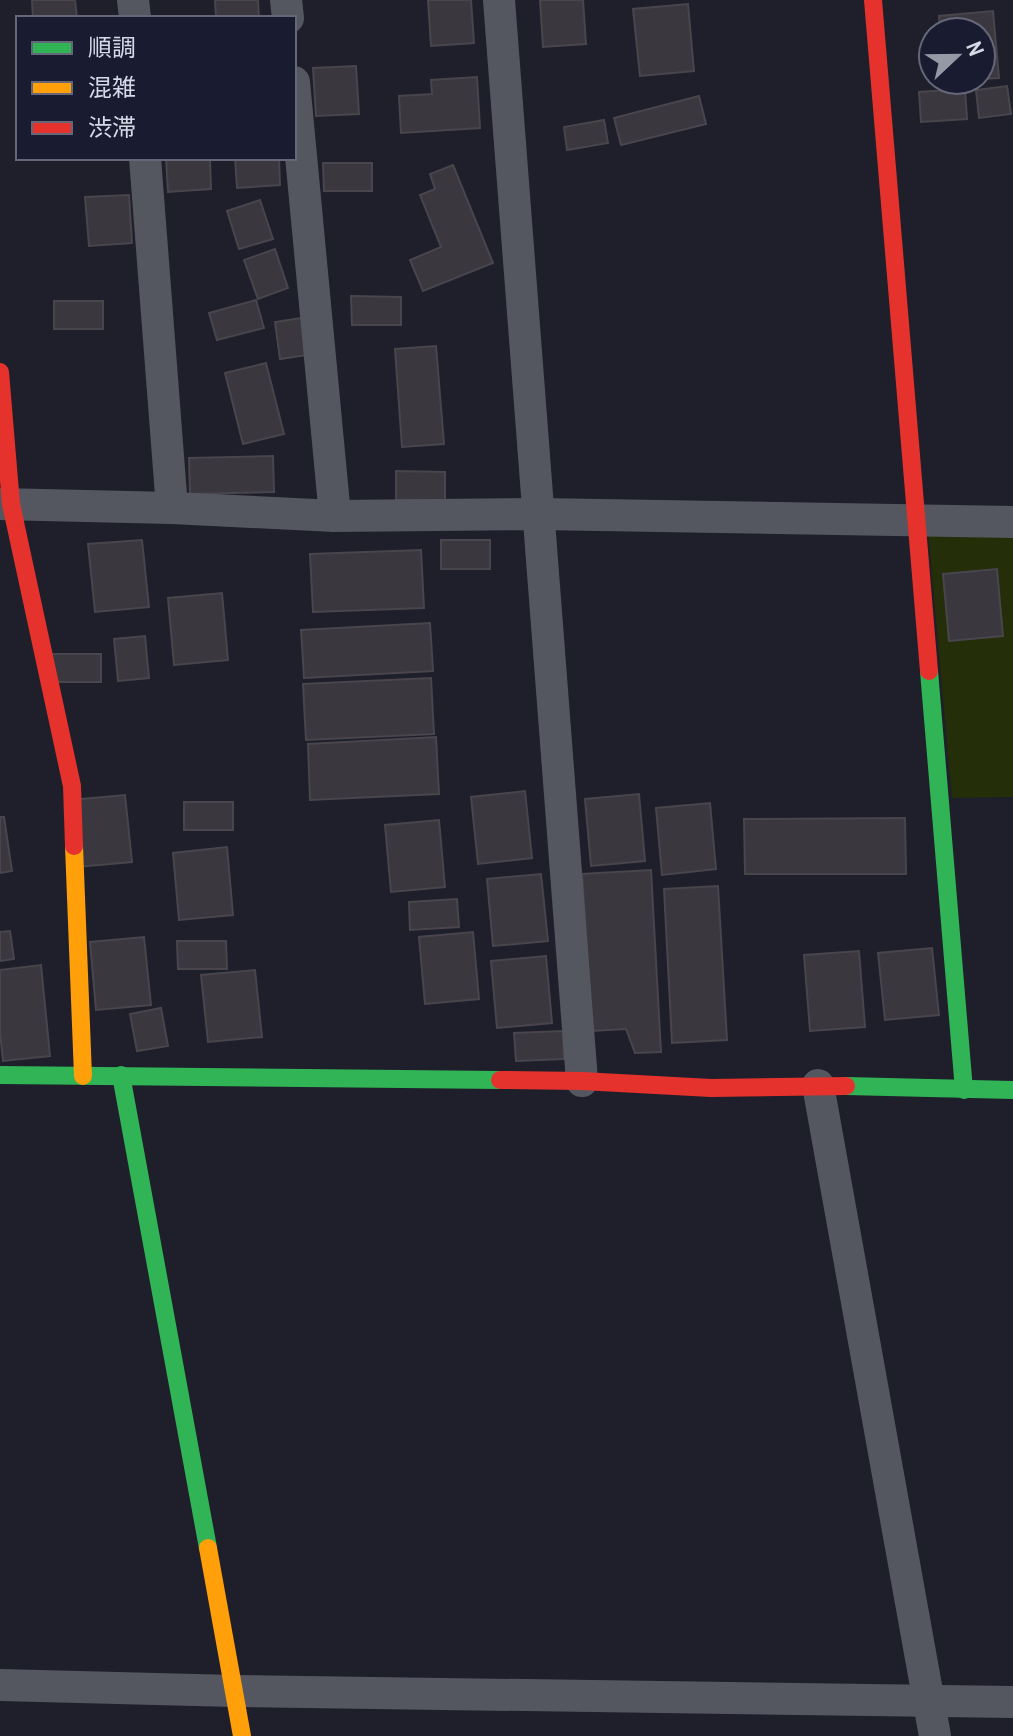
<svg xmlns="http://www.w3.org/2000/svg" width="1013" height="1736" font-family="'Archivo Narrow','Noto Sans JP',sans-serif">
<rect width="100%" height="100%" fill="#1e1f2b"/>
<!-- green -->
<polygon fill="#242e08" points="927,521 1013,522 1013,797 952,798"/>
<!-- building -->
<g fill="#3b373e" stroke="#49454c" stroke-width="2">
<polygon points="32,0 75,0 77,18 33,18"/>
<polygon points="215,0 258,0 259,18 216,18"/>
<polygon points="428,0 471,0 474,43 431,46"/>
<polygon points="540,0 583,0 586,44 543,47"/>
<polygon points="688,4 694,71 640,76 633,9"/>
<polygon points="993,11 999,78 981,79 981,32 940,32 939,16"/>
<polygon points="356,66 359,114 316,116 313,68"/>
<polygon points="477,77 480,128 401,133 399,96 432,94 431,80"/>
<polygon points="1007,86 1011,114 979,118 976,90"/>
<polygon points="965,89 967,119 921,122 919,92"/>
<polygon points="699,96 706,124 621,145 614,118"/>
<polygon points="604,120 608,143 567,150 564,127"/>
<polygon points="166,158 210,158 211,189 168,192"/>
<polygon points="235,158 279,158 280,185 237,188"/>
<polygon points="323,163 372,163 372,191 324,191"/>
<polygon points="453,165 493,263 423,291 410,260 441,247 420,195 435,189 430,174"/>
<polygon points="129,195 132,243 89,246 85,197"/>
<polygon points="260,200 273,239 239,249 227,211"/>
<polygon points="275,249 288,288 258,299 244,260"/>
<polygon points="351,296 401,297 401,325 352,325"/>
<polygon points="256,300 264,328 217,340 209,313"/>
<rect x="54" y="301" width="49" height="28"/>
<polygon points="302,318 307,355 280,359 275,322"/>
<polygon points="436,346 444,444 402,447 395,349"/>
<polygon points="266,363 284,434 243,444 225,373"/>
<polygon points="273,456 274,492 190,494 189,458"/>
<polygon points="396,471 445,472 445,500 396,500"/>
<polygon points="142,540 149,607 95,612 88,544"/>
<rect x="441" y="540" width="49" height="29"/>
<polygon points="421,550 424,608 313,612 310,554"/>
<polygon points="997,569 1003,636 949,641 943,574"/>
<polygon points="222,593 228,660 174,665 168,598"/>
<polygon points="430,623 433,671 304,678 301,630"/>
<polygon points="145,636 149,678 118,681 114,639"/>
<rect x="52" y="654" width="49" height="28"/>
<polygon points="431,678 434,734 306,740 303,684"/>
<polygon points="436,737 439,794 310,800 308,744"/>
<polygon points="525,791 532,858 478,864 471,797"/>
<polygon points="639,794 645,861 591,866 585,799"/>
<polygon points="125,795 132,862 77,867 71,800"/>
<rect x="184" y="802" width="49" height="28"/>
<polygon points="710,803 716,869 662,875 656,808"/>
<polygon points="0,817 4,817 12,871 0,873"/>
<polygon points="905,818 906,874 745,874 744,819"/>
<polygon points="439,820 445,887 391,892 385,825"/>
<polygon points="227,847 233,915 179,920 173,853"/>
<polygon points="651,870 661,1052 635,1053 626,1029 592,1031 582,874"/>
<polygon points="541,874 548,941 493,946 487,879"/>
<polygon points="718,886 727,1040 672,1043 664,889"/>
<polygon points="457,899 459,927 410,930 409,902"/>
<polygon points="10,931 14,959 0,961 0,932"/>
<polygon points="473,932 479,999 425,1004 419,937"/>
<polygon points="144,937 151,1005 96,1010 90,942"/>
<polygon points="177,941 226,941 227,969 178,969"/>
<polygon points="932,948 939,1015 885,1020 878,953"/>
<polygon points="859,951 865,1027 810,1031 804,955"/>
<polygon points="546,956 552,1023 497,1028 491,961"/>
<polygon points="41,965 50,1056 3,1061 0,1032 0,970"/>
<polygon points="255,970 262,1037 208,1042 201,975"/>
<polygon points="161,1008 168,1046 137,1051 130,1014"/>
<polygon points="563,1031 564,1059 516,1061 514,1033"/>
</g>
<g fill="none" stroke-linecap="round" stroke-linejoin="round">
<!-- street -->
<g stroke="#555760" stroke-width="32">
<polyline points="133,0 135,18"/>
<polyline points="286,0 288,18"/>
<polyline points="499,0 582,1081"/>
<polyline points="294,82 335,516"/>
<polyline points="145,158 172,508"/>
<polyline points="0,504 172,508 335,516 540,514 1013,522"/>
<polyline points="818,1085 935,1736"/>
<polyline points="0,1685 234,1691 1013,1702"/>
</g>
<!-- fast -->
<g stroke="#30b455" stroke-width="18">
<polyline points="929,671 964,1090"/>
<polyline points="0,1075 500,1080"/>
<polyline points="121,1075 208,1548"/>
<polyline points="846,1086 1013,1090"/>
</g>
<!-- slow -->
<g stroke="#ff9f0a" stroke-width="18">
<polyline points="74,846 83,1076"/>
<polyline points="208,1548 242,1736"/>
</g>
<!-- jam -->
<g stroke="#e5322d" stroke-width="18">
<polyline points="873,0 929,671"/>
<polyline points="0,372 11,504 72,786 74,846"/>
<polyline points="500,1080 582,1081 711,1088 846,1086"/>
</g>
</g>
<!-- legend -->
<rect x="16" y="16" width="280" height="144" fill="#191b30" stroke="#656779" stroke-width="2"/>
<rect x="32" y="42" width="40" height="12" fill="#30b455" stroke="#656779" stroke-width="2"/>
<text x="88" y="56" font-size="24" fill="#d6d9e7">順調</text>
<rect x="32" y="82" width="40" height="12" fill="#ff9f0a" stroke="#656779" stroke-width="2"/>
<text x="88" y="96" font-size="24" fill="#d6d9e7">混雑</text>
<rect x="32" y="122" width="40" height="12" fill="#e5322d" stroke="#656779" stroke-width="2"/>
<text x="88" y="136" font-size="24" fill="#d6d9e7">渋滞</text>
<!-- north arrow -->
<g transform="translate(957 56) rotate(68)"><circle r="38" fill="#191b30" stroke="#656779" stroke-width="2"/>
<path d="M0-6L14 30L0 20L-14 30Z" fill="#9698a5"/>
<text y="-12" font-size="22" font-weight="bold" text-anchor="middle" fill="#d6d9e7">N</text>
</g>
</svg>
